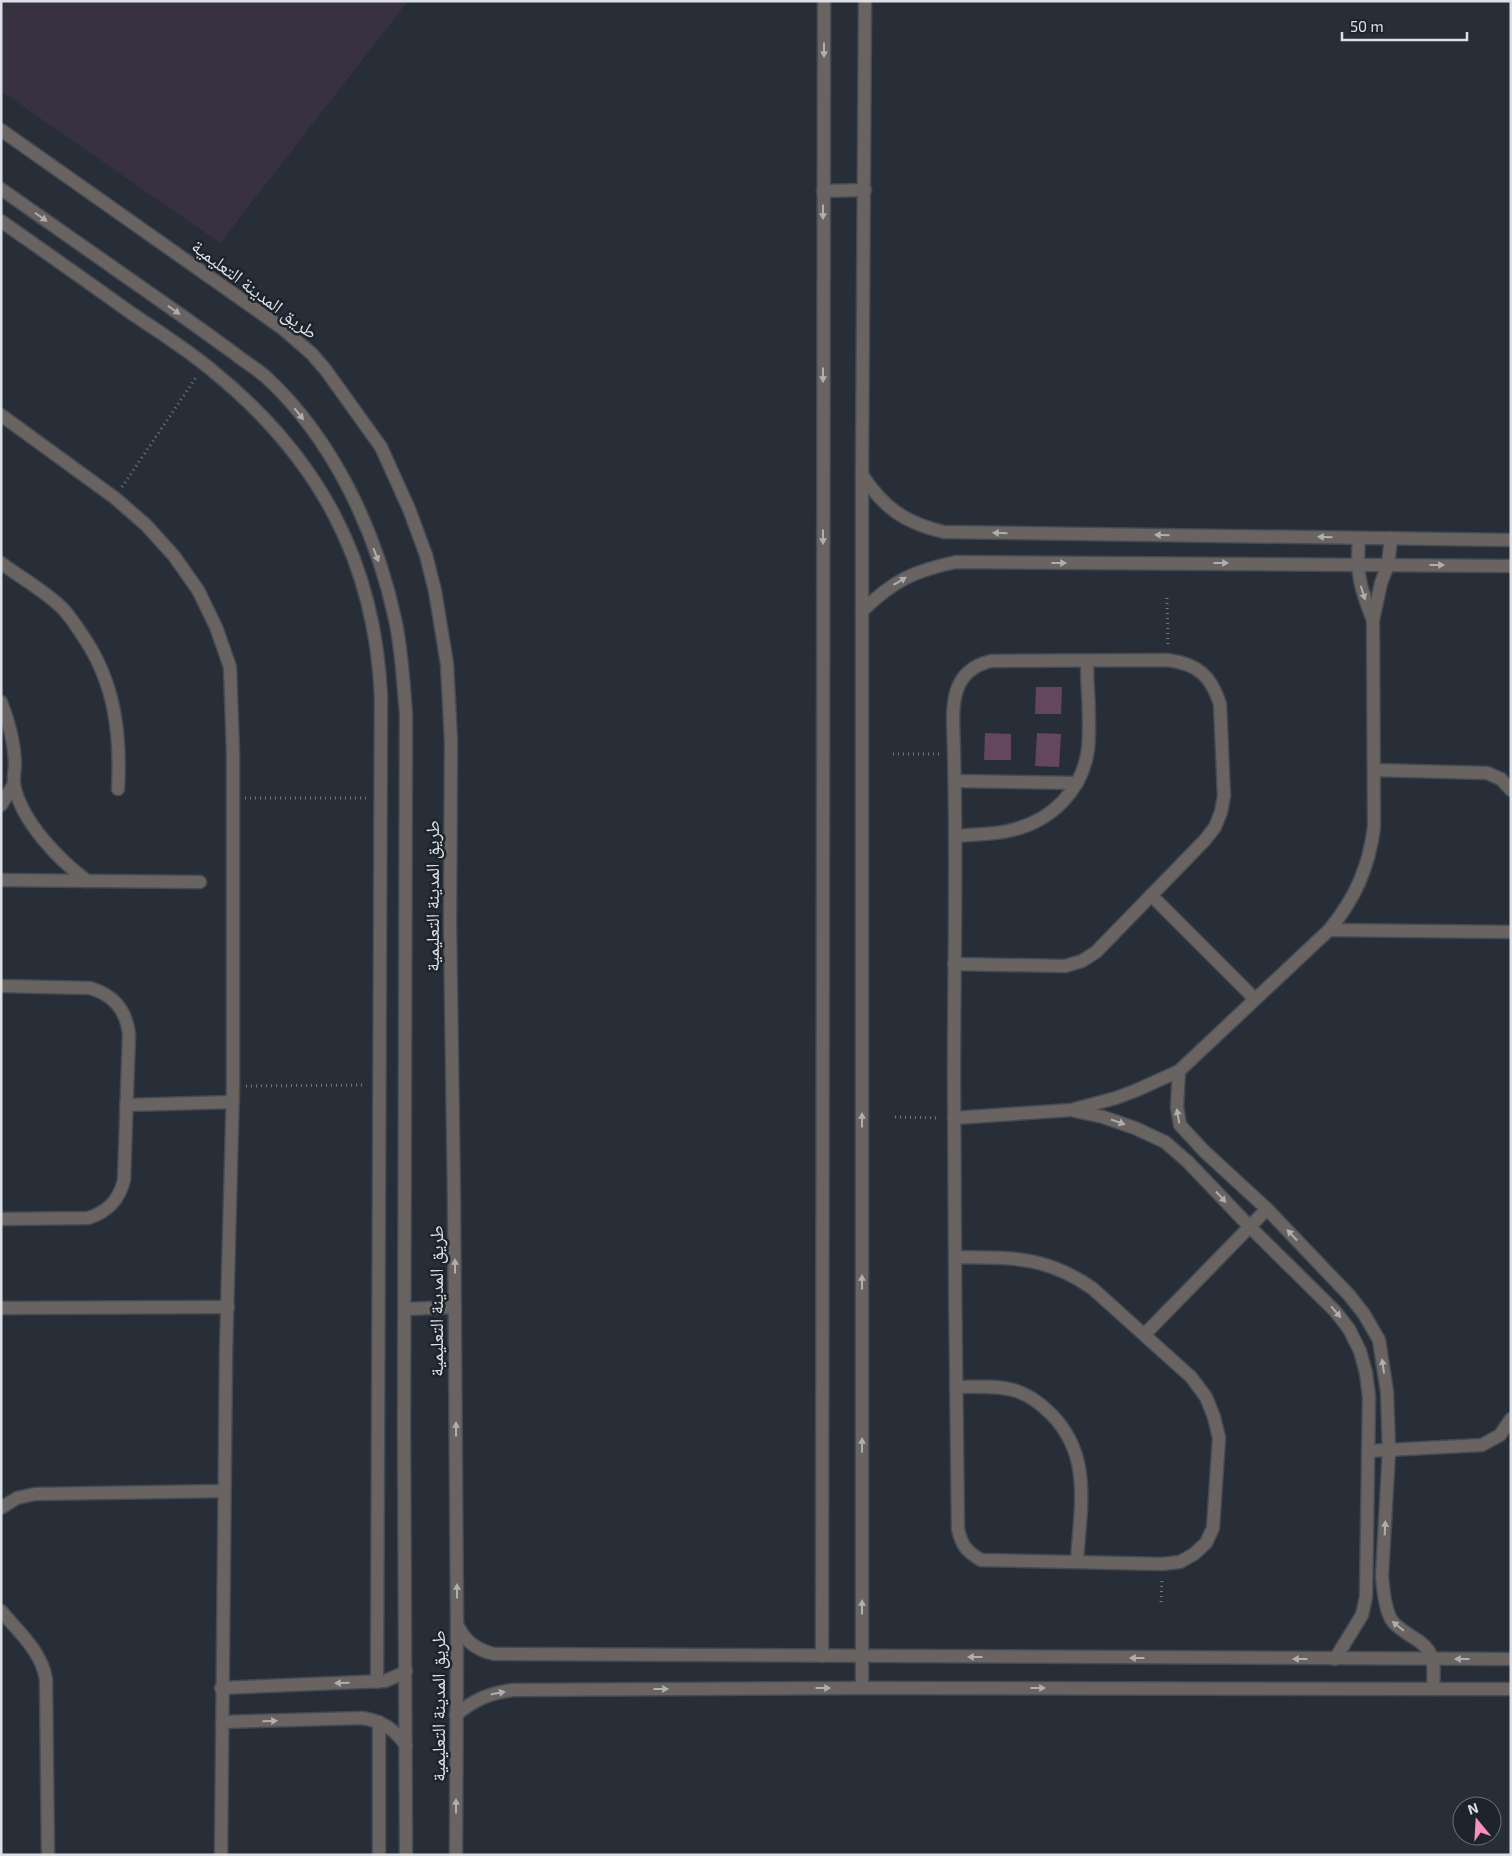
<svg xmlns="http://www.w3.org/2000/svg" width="1512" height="1856" font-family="'Exo 2','Noto Naskh Arabic',sans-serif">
<rect width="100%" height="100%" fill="#272e37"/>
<!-- education -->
<polygon fill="#373142" points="1,1 408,1 220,243 1,91"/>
<!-- building -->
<g fill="#64465f">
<polygon points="1036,687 1062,687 1061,714 1035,714"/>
<polygon points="985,733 1011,734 1011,760 984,760"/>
<polygon points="1037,733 1061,734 1059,767 1035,766"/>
</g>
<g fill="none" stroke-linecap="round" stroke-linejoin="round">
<defs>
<g id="minor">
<polyline points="1,130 282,328 312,354 325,369 381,447 409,509 426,555 435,591 447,664 451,741 450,925 454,1200 457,1624 456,1855"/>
<path d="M1,189C57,228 113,267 168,306C191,322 213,338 235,354C245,362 257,369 266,377C333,439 376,531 395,619C402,650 403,682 406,713L404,1427L406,1855"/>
<polyline points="823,191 865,190"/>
<path d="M1,221C45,252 88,282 131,313C159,332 188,350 214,372C319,458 375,561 381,697L377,1682"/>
<polyline points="1,415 115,498 146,525 174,556 198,590 216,627 230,667 233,753 233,1087 226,1352 221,1855"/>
<path d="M862,475C884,508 905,523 944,532L1511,540"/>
<path d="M1359,538C1356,573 1360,588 1373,620"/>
<path d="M1,563C20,577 43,590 60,606C69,614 76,626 83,636C115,683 121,734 118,789"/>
<path d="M862,611C893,581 913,571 956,562L1511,566"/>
<path d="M1,702C9,722 14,741 15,762C15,769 13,778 14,785C22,822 58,859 87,881"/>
<polyline points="1374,770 1487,773 1501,779 1511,790"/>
<polyline points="955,781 1077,783"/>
<polyline points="1,805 14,784"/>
<path d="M955,836C973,834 994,835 1012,830C1051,821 1083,790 1088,749C1091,721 1087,690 1087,661"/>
<polyline points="1,880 200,882"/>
<polyline points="1151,895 1255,999"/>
<polyline points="1329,930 1511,932"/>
<path d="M954,964L1065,966L1082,961L1096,952L1205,840L1215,827L1221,812L1224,796L1220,704C1211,676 1198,664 1168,660L991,661C944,672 954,717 954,754C957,862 954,969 954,1077C954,1228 956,1378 958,1529C962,1546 966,1551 981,1560L1162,1564L1180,1562L1194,1554L1206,1543L1213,1528L1219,1438L1214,1417L1206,1397L1191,1377L1092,1288C1044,1255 1011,1258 955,1257"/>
<path d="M1,986L90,988C114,995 126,1010 129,1034L124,1180C119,1200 108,1212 88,1218L1,1219"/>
<path d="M1179,1071L1177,1107L1180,1125L1204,1151L1267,1209L1349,1295L1364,1314L1379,1340L1387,1392L1389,1450L1382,1576C1383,1589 1385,1612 1393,1622C1397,1627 1405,1632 1411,1636C1437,1651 1434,1662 1433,1689"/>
<polyline points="126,1105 233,1102"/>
<polyline points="1075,1111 1103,1117 1135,1128 1165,1142 1188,1162 1250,1227 1335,1311 1349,1329 1360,1351 1366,1373 1369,1397 1366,1597 1362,1615 1335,1659"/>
<path d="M954,1118L1071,1110L1116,1098L1137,1090L1179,1071L1329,930C1355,899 1369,867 1374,827L1373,620L1381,583L1388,565L1391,538"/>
<polyline points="1,1308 228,1307"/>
<polyline points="405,1309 455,1307"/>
<polyline points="1145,1334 1267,1209"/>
<path d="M956,1387C975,1387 995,1385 1013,1390C1028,1394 1040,1403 1051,1414C1093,1456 1080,1508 1077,1562"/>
<polyline points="1368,1451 1482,1445 1500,1435 1511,1419"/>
<polyline points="1,1508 17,1498 35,1494 224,1491"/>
<path d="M1,1611C19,1632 41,1651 46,1679L48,1855"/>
<path d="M458,1626C465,1642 477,1650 494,1654L1511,1659"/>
<polyline points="822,1656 824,1"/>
<polyline points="221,1688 385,1681 399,1675 406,1671"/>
<polyline points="862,1688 862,475 865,1"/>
<path d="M456,1715C473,1700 490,1693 513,1690L862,1688L1511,1689"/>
<path d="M222,1722L362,1718C382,1721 395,1729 406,1746"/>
<polyline points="379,1722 379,1855"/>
</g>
</defs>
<!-- minor casing -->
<use href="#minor" stroke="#444b53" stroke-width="15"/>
<!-- path -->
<g stroke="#72787f" stroke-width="3" stroke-dasharray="1 4" stroke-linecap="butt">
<polyline points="122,487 197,376"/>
<polyline points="1167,598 1168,647"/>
<polyline points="893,754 941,754"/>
<polyline points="245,798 367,798"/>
<polyline points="246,1086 365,1085"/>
<polyline points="895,1117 940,1118"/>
<polyline points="1161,1602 1162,1577"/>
</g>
<!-- minor -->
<use href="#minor" stroke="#696361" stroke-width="12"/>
</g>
<!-- one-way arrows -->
<defs><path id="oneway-solid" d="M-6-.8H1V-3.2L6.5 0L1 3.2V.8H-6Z" transform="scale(1.25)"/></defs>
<g fill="#afafb1">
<use href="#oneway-solid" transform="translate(824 50) rotate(90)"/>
<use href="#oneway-solid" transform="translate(823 212) rotate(90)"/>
<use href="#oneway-solid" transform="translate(41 217) rotate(35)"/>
<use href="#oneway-solid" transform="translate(174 310) rotate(35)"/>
<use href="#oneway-solid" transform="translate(823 375) rotate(90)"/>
<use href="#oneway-solid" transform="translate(299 414) rotate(52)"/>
<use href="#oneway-solid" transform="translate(1000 533) rotate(-179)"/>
<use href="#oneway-solid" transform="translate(1162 535) rotate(-179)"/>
<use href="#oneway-solid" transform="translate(823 537) rotate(90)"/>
<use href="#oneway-solid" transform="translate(1325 537) rotate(-179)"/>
<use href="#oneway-solid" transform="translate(376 555) rotate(69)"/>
<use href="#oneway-solid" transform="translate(1059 563)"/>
<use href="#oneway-solid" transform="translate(1221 563)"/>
<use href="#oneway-solid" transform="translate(1437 565)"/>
<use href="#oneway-solid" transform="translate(900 581) rotate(-31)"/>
<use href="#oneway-solid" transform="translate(1363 593) rotate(73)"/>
<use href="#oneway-solid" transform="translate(1178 1116) rotate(-100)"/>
<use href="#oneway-solid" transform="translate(862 1120) rotate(-90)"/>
<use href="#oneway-solid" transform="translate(1118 1122) rotate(19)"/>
<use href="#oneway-solid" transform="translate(1221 1197) rotate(47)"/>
<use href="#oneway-solid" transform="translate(1292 1235) rotate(-133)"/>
<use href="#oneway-solid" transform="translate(455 1266) rotate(-90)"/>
<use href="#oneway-solid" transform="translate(862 1282) rotate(-90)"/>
<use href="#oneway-solid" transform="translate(1336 1312) rotate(49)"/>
<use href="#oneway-solid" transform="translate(1383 1366) rotate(-98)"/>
<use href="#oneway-solid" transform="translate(456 1429) rotate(-90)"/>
<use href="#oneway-solid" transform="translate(862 1445) rotate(-90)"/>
<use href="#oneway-solid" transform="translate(1385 1528) rotate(-87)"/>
<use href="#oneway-solid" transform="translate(457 1591) rotate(-90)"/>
<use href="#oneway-solid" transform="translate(862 1607) rotate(-90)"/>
<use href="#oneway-solid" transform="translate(1398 1626) rotate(-141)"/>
<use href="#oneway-solid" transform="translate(975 1657) rotate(-180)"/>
<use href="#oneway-solid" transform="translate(1137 1658) rotate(-180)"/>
<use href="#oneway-solid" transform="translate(1300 1659) rotate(-180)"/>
<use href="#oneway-solid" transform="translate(1462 1659) rotate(-180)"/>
<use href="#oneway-solid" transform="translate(342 1683) rotate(178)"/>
<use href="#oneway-solid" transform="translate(823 1688)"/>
<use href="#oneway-solid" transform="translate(1038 1688)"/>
<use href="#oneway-solid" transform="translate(661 1689)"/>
<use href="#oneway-solid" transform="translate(498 1693) rotate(-11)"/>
<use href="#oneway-solid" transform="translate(270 1721) rotate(-2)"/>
<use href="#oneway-solid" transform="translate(456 1806) rotate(-90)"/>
</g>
<g text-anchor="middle" stroke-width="5" stroke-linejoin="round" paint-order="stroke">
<!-- street labels -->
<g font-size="19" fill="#dde1e7" stroke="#1d242c">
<text transform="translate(255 289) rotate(37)" y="7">طريق المدينة التعليمية</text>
<text transform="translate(432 896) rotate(-90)" y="7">طريق المدينة التعليمية</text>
<text transform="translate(436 1301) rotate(-90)" y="7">طريق المدينة التعليمية</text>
<text transform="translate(438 1706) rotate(-90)" y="7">طريق المدينة التعليمية</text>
</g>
</g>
<!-- border -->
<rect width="1512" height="1856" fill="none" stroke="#dde1e7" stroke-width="5"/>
<!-- north arrow -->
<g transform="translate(1477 1821) rotate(342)"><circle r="24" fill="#1d242c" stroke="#6a7077"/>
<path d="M0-4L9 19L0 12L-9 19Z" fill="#fd8ebf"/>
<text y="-8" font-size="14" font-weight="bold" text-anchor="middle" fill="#dde1e7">N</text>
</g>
<!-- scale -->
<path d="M1342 32v8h125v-8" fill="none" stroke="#dde1e7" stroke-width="2.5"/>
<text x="1350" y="32" font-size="15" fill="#dde1e7" stroke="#1d242c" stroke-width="4" paint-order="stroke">50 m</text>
</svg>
